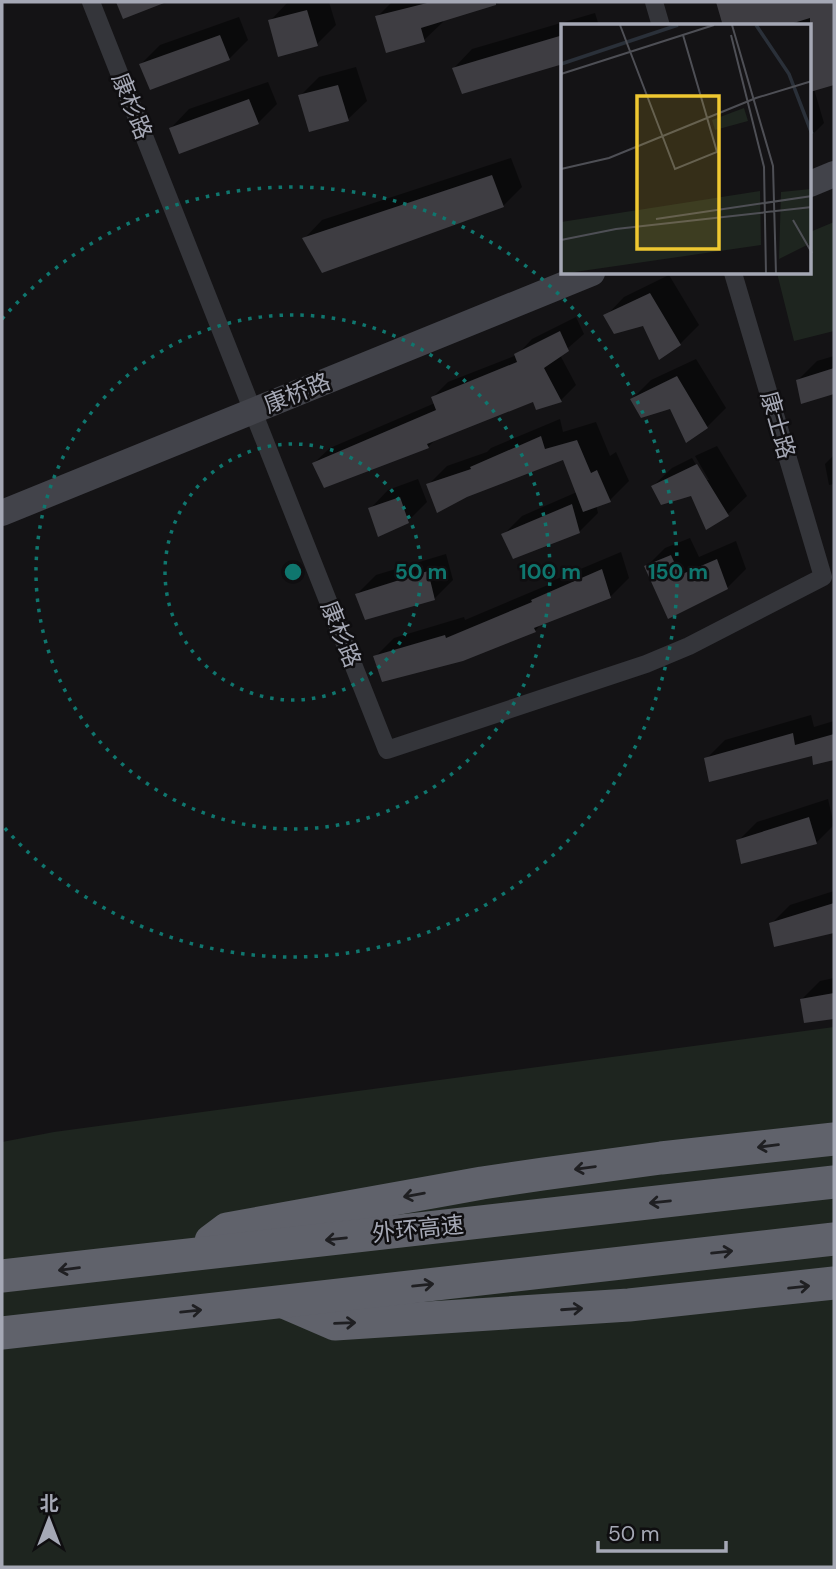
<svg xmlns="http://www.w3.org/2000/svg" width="836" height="1569" font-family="'DM Sans','Noto Sans SC',sans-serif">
<rect width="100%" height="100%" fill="#141315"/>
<!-- green -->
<g fill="#1e251f">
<polygon points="834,222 834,331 794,341 777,273 810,273 810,232"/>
<polygon points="834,1027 834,1567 2,1567 2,1142 54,1132"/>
</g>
<!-- shadow -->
<g fill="#0007">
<polygon points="288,2 329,2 336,25 317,44 270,21"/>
<polygon points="392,2 502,2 443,19 443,22 424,40 377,17"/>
<polygon points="717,2 834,2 834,83 814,89 824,123 812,135 810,135 810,26 798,26 796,20 778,26 725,26"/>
<polygon points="595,13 599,26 563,26 563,62 454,68 472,49"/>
<polygon points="239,17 248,40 229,59 141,64 160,45"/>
<polygon points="356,67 367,101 348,119 300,96 319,77"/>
<polygon points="268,82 277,104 258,123 171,128 189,109"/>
<polygon points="511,158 522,187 503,206 304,239 322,220"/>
<polygon points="669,275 699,325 680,344 644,324 606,316 624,297"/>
<polygon points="576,317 584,334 560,355 576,385 561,400 534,400 437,438 428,447 314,463 330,448 435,403 433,397 448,382 517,355 532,339"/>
<polygon points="834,356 834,392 802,401 798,380 817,361"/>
<polygon points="696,359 726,408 707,427 671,407 632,399 651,380"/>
<polygon points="560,419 563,432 596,422 610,456 616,452 629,481 610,500 596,505 598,513 579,532 503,535 522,516 577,492 564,458 428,485 447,466 487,452 491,448"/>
<polygon points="717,446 747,496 728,514 692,494 653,486 672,468 692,458 705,480 709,480 695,456"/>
<polygon points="834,455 834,484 829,485 825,464"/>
<polygon points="418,479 427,502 408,521 370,509 388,490"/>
<polygon points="690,538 699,557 736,541 746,569 727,588 646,567 665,548"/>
<polygon points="621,552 629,578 610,597 542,623 535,631 375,657 394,638 464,617 465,620 548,585 552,581"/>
<polygon points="446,554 453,580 434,599 357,594 376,575"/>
<polygon points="811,715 814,727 834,721 834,758 815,763 813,754 706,759 725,740"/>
<polygon points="828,799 834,825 816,843 738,841 757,822"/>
<polygon points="834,891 834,931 775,945 771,924 790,905"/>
<polygon points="834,978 834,1017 806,1021 801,1000 820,981"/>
</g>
<!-- building -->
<g fill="#3e3d42">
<polygon points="116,2 164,2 164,3 123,19"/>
<polygon points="431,2 496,2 496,5 421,28 425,42 386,53 375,16"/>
<polygon points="716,2 834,2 834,85 810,92 810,18 784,26 723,26"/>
<polygon points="307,10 318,46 278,57 268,20"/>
<polygon points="220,35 230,60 150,90 139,64"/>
<polygon points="563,35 563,64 462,94 452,68"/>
<polygon points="338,85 349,121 309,132 298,95"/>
<polygon points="249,99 259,124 179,154 169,128"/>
<polygon points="492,175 504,207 322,273 302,238"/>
<polygon points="650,293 681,345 659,360 643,326 614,334 603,315"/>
<polygon points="560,331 569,351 544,368 562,402 536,410 533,402 427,444 429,448 324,488 312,463 436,410 431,397 517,362 514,354"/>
<polygon points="834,368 834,394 801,404 796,380"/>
<polygon points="677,376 708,428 686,443 670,409 641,418 630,399"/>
<polygon points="541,436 545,449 577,440 591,473 597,470 611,502 583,512 563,460 467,497 437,513 426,484 471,469 470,467"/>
<polygon points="697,464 729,516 706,530 691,496 661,505 651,486"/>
<polygon points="400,497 409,523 378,537 368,508"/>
<polygon points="572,504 580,533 513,559 501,534"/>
<polygon points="671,555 680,575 717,559 728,589 668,619 644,566"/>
<polygon points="602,569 611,598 534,628 536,632 463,661 382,682 373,656 445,635 446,638 532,602 531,600"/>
<polygon points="428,571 435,600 365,620 355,594"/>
<polygon points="793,733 795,745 834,734 834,760 813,765 812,756 709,782 704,758"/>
<polygon points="809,817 817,844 741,864 736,840"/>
<polygon points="834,903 834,933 774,947 769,923"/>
<polygon points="834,993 834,1019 804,1023 800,999"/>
</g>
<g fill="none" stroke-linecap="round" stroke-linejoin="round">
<!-- minor -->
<g stroke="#34353a" stroke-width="18">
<polyline points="91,2 387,750 646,664 689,646 823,577 733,273"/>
<polyline points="654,2 661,26"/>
</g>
<!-- secondary -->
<g stroke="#42434a" stroke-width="26">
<polyline points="810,184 834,174"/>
<polyline points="2,513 592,273"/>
</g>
<!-- motorway -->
<g stroke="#60626b" stroke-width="33">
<polyline points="211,1241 227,1229 482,1183 543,1174 661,1158 834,1139"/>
<polyline points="2,1276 834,1182"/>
<polyline points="284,1302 335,1324 629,1305 834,1283"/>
<polyline points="2,1333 834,1239"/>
</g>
</g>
<!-- one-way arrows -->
<defs><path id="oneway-shaft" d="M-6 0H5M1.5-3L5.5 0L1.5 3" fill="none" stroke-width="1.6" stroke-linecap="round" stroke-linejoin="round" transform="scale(1.75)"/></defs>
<g stroke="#1f1f22">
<use href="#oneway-shaft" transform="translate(768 1146) rotate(173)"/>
<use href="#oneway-shaft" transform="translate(585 1168) rotate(172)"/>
<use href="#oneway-shaft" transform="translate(414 1195) rotate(170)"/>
<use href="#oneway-shaft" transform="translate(660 1202) rotate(174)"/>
<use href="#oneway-shaft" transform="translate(336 1239) rotate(174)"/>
<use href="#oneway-shaft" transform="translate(722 1252) rotate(-6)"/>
<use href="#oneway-shaft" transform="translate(69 1269) rotate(173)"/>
<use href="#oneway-shaft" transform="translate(423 1285) rotate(-6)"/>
<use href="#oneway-shaft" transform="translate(799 1287) rotate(-6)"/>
<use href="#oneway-shaft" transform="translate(572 1309) rotate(-4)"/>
<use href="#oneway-shaft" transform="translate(191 1311) rotate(-6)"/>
<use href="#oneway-shaft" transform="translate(345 1323) rotate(-2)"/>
</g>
<!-- distance rings -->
<g fill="none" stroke="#0f766e" stroke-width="3.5" stroke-dasharray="3.5 7">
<circle cx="293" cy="572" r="128"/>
<circle cx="293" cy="572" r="257"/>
<path d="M2 319A385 385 0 1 1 2 825"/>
</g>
<g text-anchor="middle" stroke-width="5" stroke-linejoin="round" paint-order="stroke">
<!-- street labels -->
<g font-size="23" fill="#a5a8b5" stroke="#0f0e10">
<text transform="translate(132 106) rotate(68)" y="8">康杉路</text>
<text transform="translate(297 393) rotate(-22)" y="8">康桥路</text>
<text transform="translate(778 425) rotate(74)" y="8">康士路</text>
<text transform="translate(341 634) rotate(68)" y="8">康杉路</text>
<text transform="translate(418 1229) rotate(-6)" y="8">外环高速</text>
</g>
</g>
<!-- overview -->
<g transform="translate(561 24)">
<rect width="250" height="250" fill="#141315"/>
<path d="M183,84L187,97L154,106L151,96ZM250,165V219L218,235L220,168ZM199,167L200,221L0,250V198Z" fill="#1e251f"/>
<path fill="none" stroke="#2a3039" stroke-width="3.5" d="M195,1L228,50L251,110M0,40L117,1"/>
<path fill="none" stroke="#4e4f55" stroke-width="2" d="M59,1L114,145L156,128L122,11M171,1L212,142L215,250M170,11L203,143L205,250M0,50L153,1M0,145L48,134L195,74L251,57M95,195L251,172M232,196L251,229M0,216L55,205L251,183"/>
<path fill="#efc831" fill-opacity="0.15" stroke="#efc831" stroke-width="3.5" d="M76,72H158V225H76Z"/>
<rect width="250" height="250" fill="none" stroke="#a5a8b5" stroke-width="3.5"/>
</g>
<circle cx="293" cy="572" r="10" fill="#0f766e" stroke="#0f0e10" stroke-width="3.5"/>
<g font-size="21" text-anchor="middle" font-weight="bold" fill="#0f766e" stroke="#0f0e10" stroke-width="5" stroke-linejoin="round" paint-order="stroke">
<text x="421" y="579">50 m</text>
<text x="550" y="579">100 m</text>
<text x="678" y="579">150 m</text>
</g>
<!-- border -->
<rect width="836" height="1569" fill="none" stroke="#a5a8b5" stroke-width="7"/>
<!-- north arrow -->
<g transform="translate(49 1520)" stroke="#0f0e10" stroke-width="5" paint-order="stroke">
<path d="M0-5L12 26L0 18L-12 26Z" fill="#a5a8b5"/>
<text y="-10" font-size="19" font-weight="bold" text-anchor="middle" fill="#a5a8b5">北</text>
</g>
<!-- scale -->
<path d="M598 1541v10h128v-10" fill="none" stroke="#a5a8b5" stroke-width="3.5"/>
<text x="608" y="1541" font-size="21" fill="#a5a8b5" stroke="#0f0e10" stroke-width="5" paint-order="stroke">50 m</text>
</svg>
